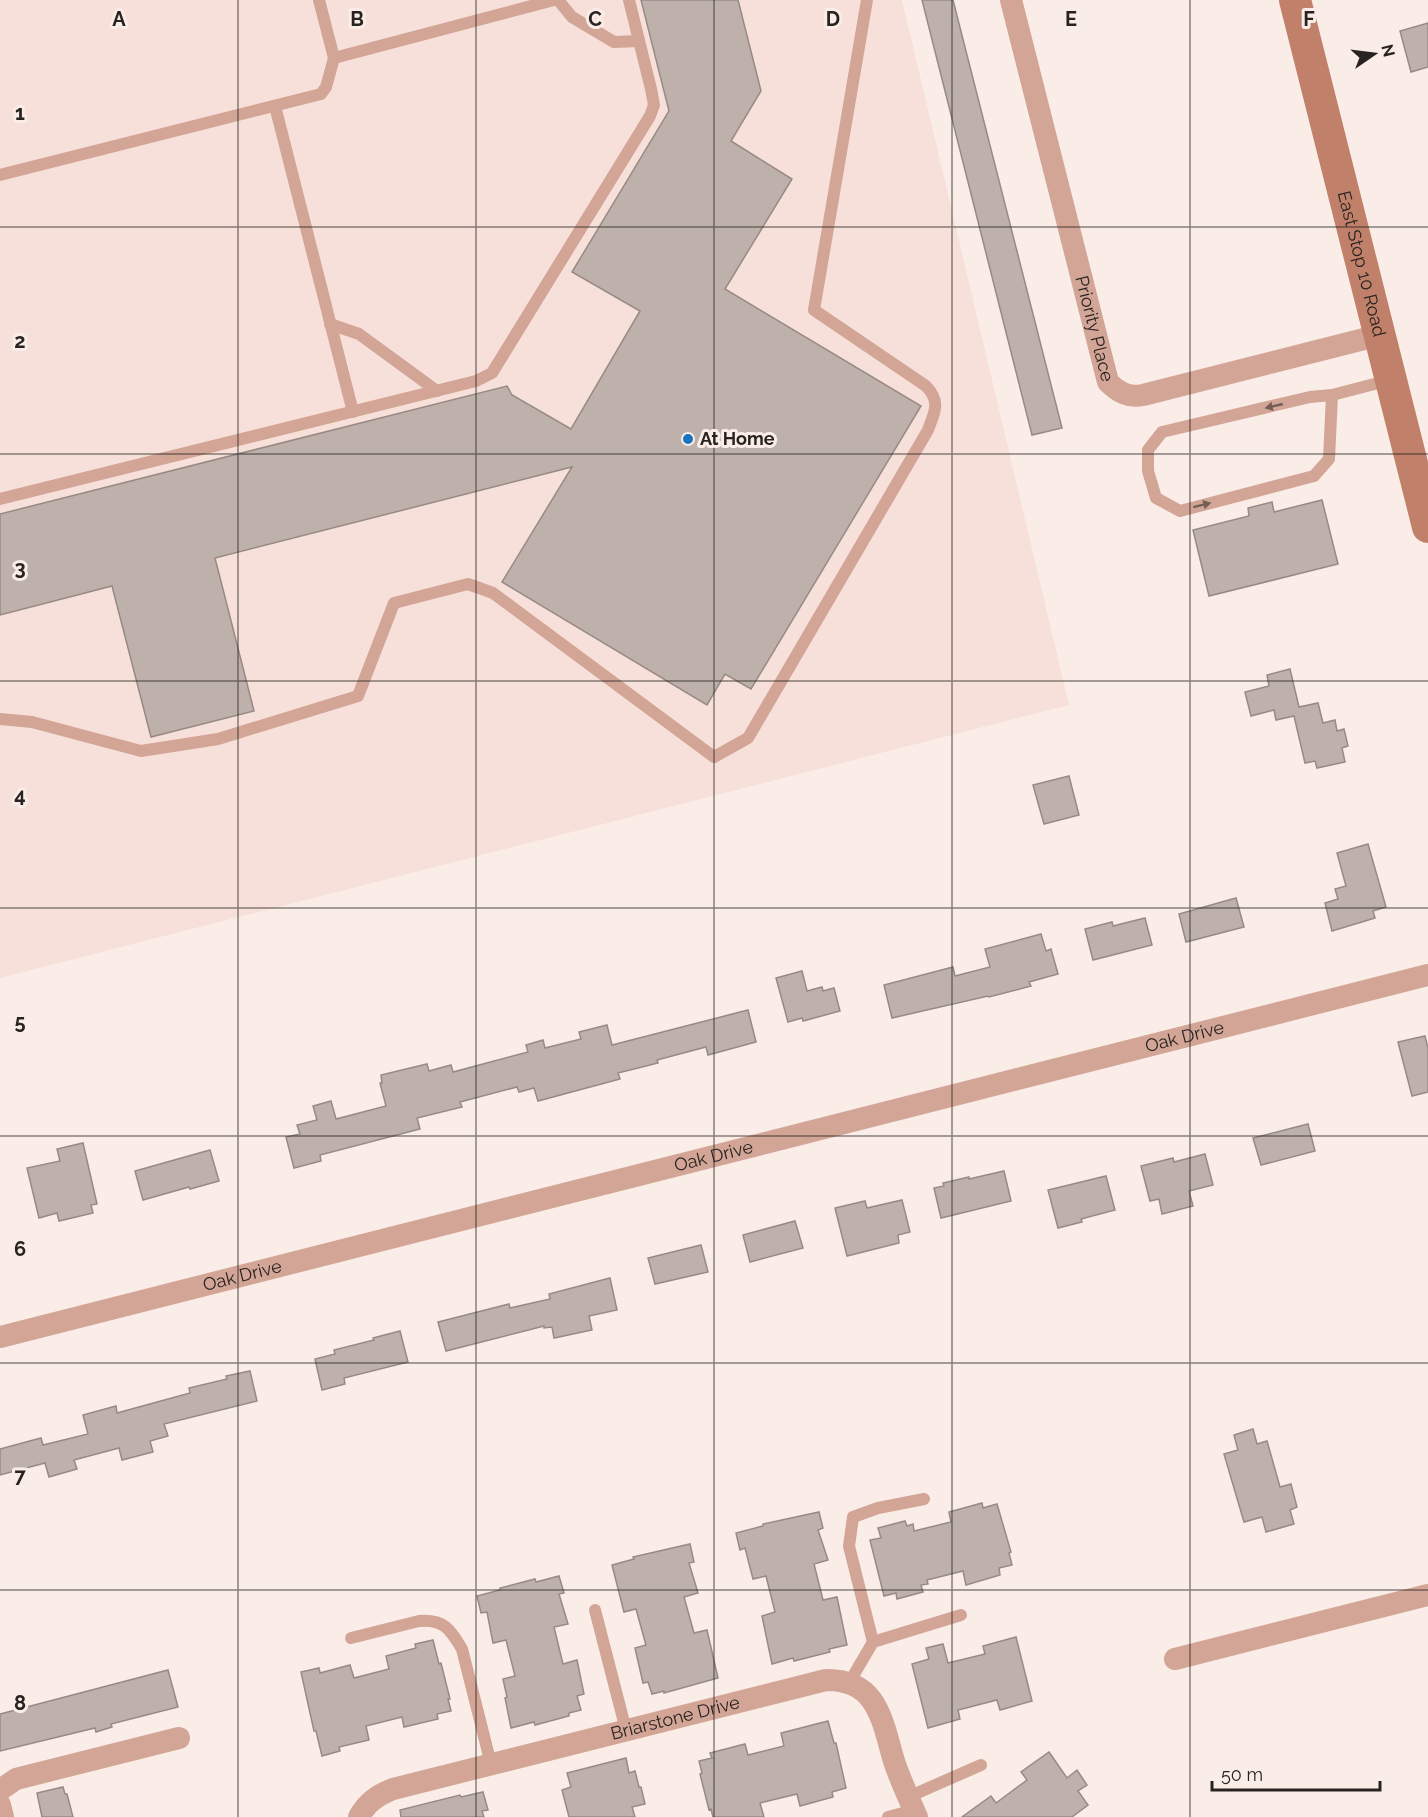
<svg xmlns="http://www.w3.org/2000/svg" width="1428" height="1817" font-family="Raleway,sans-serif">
<rect width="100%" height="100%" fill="#faece7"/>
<!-- built -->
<polygon fill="#f7e0d9" points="0,0 902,0 1069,705 0,978"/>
<!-- building -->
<g fill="#beb1ac" stroke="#978a85" stroke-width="1.5">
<polygon points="641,0 738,0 761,91 731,141 792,179 725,289 921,406 751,689 725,674 707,705 502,582 572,467 215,558 254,711 151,737 112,586 0,615 0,514 507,386 512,395 571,429 640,311 572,272 669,111"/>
<polygon points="922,0 953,0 1062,428 1032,435"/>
<polygon points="1428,23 1428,67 1411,72 1400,31"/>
<polygon points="1322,500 1338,564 1209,596 1193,530 1249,516 1248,508 1272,502 1274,512"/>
<polygon points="1290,669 1299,707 1318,703 1323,723 1335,720 1337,731 1344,729 1348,746 1342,748 1345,762 1317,768 1315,761 1305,763 1294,716 1276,720 1274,710 1251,716 1245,692 1269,686 1267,675"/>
<polygon points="1069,776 1079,815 1044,824 1033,785"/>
<polygon points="1368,844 1386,907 1373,911 1375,918 1332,931 1325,903 1338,899 1335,889 1346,886 1337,853"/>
<polygon points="1236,898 1244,927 1186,942 1179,914"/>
<polygon points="1145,918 1152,945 1093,960 1085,929 1112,922 1113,926"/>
<polygon points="1041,934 1046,951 1051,949 1058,974 1029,982 1031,986 989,997 988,996 892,1018 884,985 953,967 955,976 990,967 985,949"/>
<polygon points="802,971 807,991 822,987 823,991 834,988 840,1011 803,1021 802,1018 788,1022 776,978"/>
<polygon points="748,1010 756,1042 708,1055 706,1047 657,1060 658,1063 618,1073 620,1079 538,1101 534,1088 519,1092 517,1087 460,1102 462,1107 417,1118 420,1129 320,1155 321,1161 294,1168 286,1137 300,1134 297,1125 317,1120 313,1106 331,1101 336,1119 386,1106 380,1083 382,1083 381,1075 427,1064 429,1071 451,1065 453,1072 528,1052 526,1045 543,1040 545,1048 581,1039 579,1032 607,1025 612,1045"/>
<polygon points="1425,1036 1428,1048 1428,1092 1412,1096 1398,1042"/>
<polygon points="1308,1124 1315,1151 1261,1165 1253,1138"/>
<polygon points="83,1143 97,1204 91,1205 93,1213 59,1221 57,1213 39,1218 27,1168 60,1161 57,1149"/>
<polygon points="210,1150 219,1181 190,1189 189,1187 143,1200 135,1171"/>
<polygon points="1205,1154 1213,1185 1189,1191 1193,1206 1162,1214 1159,1199 1150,1201 1141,1166 1173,1158 1174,1162"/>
<polygon points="1004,1171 1011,1201 941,1218 934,1188 944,1186 943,1183 969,1177 969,1179"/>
<polygon points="1106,1176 1115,1210 1081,1219 1082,1222 1058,1228 1048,1190"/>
<polygon points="902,1200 910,1232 898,1235 899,1243 847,1256 835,1208 865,1201 867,1208"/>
<polygon points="795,1221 803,1248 750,1262 743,1235"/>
<polygon points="701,1245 708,1272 655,1284 648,1258"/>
<polygon points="610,1278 617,1310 589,1316 592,1330 554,1338 552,1327 544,1328 544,1326 446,1351 438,1322 509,1304 510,1308 550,1299 549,1294"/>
<polygon points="400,1331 408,1362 344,1378 345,1384 322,1390 315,1359 335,1354 334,1350 374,1340 373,1338"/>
<polygon points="250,1371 257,1401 164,1424 168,1436 150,1441 153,1452 122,1460 119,1448 74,1460 77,1469 49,1477 45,1463 0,1475 0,1449 41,1438 43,1445 88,1434 83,1415 116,1406 117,1413 190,1393 189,1388 227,1379 226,1376"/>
<polygon points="1253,1429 1257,1444 1267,1441 1280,1487 1291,1484 1297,1507 1290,1510 1294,1524 1266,1532 1262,1517 1244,1522 1224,1454 1238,1450 1234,1435"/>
<polygon points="982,1503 983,1508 997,1504 1011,1552 1009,1553 1012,1565 999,1568 1000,1575 966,1585 963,1571 927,1580 928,1584 921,1585 923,1592 897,1599 896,1593 884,1596 870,1540 881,1538 878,1528 905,1521 907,1526 913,1524 914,1531 951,1522 949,1512"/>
<polygon points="819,1512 823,1528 818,1530 828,1560 814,1564 823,1600 837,1597 847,1645 829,1649 830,1652 794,1661 793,1658 772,1664 762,1616 775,1612 766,1576 753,1579 745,1548 740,1550 736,1533 763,1526 763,1524"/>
<polygon points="690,1544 694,1562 689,1563 698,1593 684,1597 694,1633 707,1630 718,1678 664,1693 664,1691 652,1694 648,1682 643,1683 635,1648 646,1645 636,1609 624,1612 612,1565 634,1559 633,1557"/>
<polygon points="559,1576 564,1593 559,1594 568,1624 554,1627 563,1664 577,1660 584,1694 577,1696 581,1710 569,1713 569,1716 535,1725 534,1722 511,1728 505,1698 507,1697 503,1679 515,1676 506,1640 493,1643 487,1612 481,1613 477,1596 500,1590 500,1588 535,1579 536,1582"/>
<polygon points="1016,1637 1032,1701 1000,1710 997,1700 958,1710 960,1719 928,1728 912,1664 929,1659 926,1648 943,1644 948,1663 985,1654 983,1646"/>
<polygon points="433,1640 439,1664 441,1663 450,1699 448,1699 451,1711 437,1714 438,1719 404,1727 402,1717 366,1726 369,1740 339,1747 340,1751 322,1756 316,1731 314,1731 301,1672 319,1668 320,1673 350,1665 354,1678 389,1669 386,1656 416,1648 415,1644"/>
<polygon points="168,1670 178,1707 111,1724 112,1727 96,1732 95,1728 0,1751 0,1714"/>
<polygon points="828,1721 834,1743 836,1743 846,1788 832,1792 833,1797 800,1806 797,1794 760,1803 764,1817 713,1817 711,1809 709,1810 700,1774 702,1773 699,1761 712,1758 710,1753 745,1744 748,1755 784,1746 781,1733"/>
<polygon points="1049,1752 1067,1778 1077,1770 1087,1785 1078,1791 1088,1805 1072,1817 962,1817 991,1796 996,1803 1027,1780 1021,1772"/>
<polygon points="626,1758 629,1773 635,1771 639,1787 641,1787 645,1804 632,1807 635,1817 569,1817 562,1790 571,1787 567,1773"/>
<polygon points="63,1787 65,1794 67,1794 73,1817 42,1817 37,1793"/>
<polygon points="483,1792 488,1810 482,1811 484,1817 401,1817 400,1810 460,1795 461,1797"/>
</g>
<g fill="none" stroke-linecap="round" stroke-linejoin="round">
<!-- lane -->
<g stroke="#d2a596" stroke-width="12">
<polyline points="558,0 572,17 614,42 639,41"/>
<polyline points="334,58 554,0"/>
<polyline points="275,106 353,412"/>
<polyline points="0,175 321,94 326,87 334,58 319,0"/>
<polyline points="330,324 359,334 437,391"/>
<polyline points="1332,395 1329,459 1314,476 1180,511 1156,498 1148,471 1148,450 1162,432 1310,397 1332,395 1390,380"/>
<polyline points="0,499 476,381 492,373 650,116 654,105 651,89 629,0"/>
<path d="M0,719L32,722L141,751L218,739L358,696L394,603L468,584L493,593L714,757L748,738L928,430C935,411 941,402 926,386L814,310L867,0"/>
<polyline points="595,1610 626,1730"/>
<path d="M351,1638L419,1621C444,1619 450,1629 462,1649L491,1764"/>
<polyline points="873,1642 849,1546 853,1517 878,1508 924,1499"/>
<polyline points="849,1683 873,1642 961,1615"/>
<polyline points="908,1797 981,1765"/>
<polyline points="888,1817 914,1810"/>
</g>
<!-- street -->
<g stroke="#d2a596" stroke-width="22">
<path id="s1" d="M1011,0L1108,382C1118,392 1128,398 1143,395L1380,335"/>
<path id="s2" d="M0,1337L1428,975"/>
<polyline points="1175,1659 1428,1595"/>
<polyline points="0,1790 16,1779 179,1738"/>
<polyline points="0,1805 3,1817"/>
<path id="s3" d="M359,1817C367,1802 378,1795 393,1789L826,1680C878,1679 882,1721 894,1761C900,1780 909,1798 917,1817"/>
</g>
<!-- secondary -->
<path stroke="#c1806a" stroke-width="32" id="s4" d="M1295,0L1428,527"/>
</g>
<!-- one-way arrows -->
<defs><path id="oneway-solid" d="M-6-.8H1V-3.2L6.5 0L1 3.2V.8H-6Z" transform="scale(1.5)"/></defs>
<g fill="#745e56">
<use href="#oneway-solid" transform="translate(1274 406) rotate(167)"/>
<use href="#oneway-solid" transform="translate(1202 505) rotate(-14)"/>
</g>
<!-- grid -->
<path fill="none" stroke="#282321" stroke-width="1.5" stroke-opacity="0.55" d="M238,0V1817M476,0V1817M714,0V1817M952,0V1817M1190,0V1817M0,227H1428M0,454H1428M0,681H1428M0,908H1428M0,1136H1428M0,1363H1428M0,1590H1428"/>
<!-- markers -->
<circle fill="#1874c1" stroke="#faece7" stroke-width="2" cx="688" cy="439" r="6"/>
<g text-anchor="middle" stroke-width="6" stroke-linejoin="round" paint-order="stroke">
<!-- street labels -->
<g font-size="18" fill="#282321" stroke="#faece7">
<text dy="6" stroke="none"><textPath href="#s4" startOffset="272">East Stop 10 Road</textPath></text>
<text dy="6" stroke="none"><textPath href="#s1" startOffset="339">Priority Place</textPath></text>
<text dy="6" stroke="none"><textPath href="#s2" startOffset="1222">Oak Drive</textPath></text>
<text dy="6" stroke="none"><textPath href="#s2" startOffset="736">Oak Drive</textPath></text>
<text dy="6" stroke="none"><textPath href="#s2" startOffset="250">Oak Drive</textPath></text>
<text dy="6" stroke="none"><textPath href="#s3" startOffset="336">Briarstone Drive</textPath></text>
</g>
<!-- poi labels -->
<g font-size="18" font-weight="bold" fill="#282321" stroke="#faece7" text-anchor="start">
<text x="700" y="445">At Home</text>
</g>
</g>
<g font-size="20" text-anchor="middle" font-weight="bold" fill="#282321" stroke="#faece7" stroke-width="6" stroke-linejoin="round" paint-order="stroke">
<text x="119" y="26">A</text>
<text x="357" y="26">B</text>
<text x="595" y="26">C</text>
<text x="833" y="26">D</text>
<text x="1071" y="26">E</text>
<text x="1309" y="26">F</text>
<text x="20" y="120">1</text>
<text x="20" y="348">2</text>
<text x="20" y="575">3</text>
<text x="20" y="802">4</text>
<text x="20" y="1029">5</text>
<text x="20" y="1256">6</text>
<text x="20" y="1483">7</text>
<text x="20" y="1710">8</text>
</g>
<!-- north arrow -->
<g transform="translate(1374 54) rotate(76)" stroke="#faece7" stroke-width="4.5" paint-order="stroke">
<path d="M0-4.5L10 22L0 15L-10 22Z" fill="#282321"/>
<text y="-9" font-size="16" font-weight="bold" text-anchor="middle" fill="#282321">N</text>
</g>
<!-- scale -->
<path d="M1212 1781v9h168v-9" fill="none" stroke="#282321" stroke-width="3"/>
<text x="1221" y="1781" font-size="18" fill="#282321" stroke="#faece7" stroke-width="4.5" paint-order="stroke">50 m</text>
</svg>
